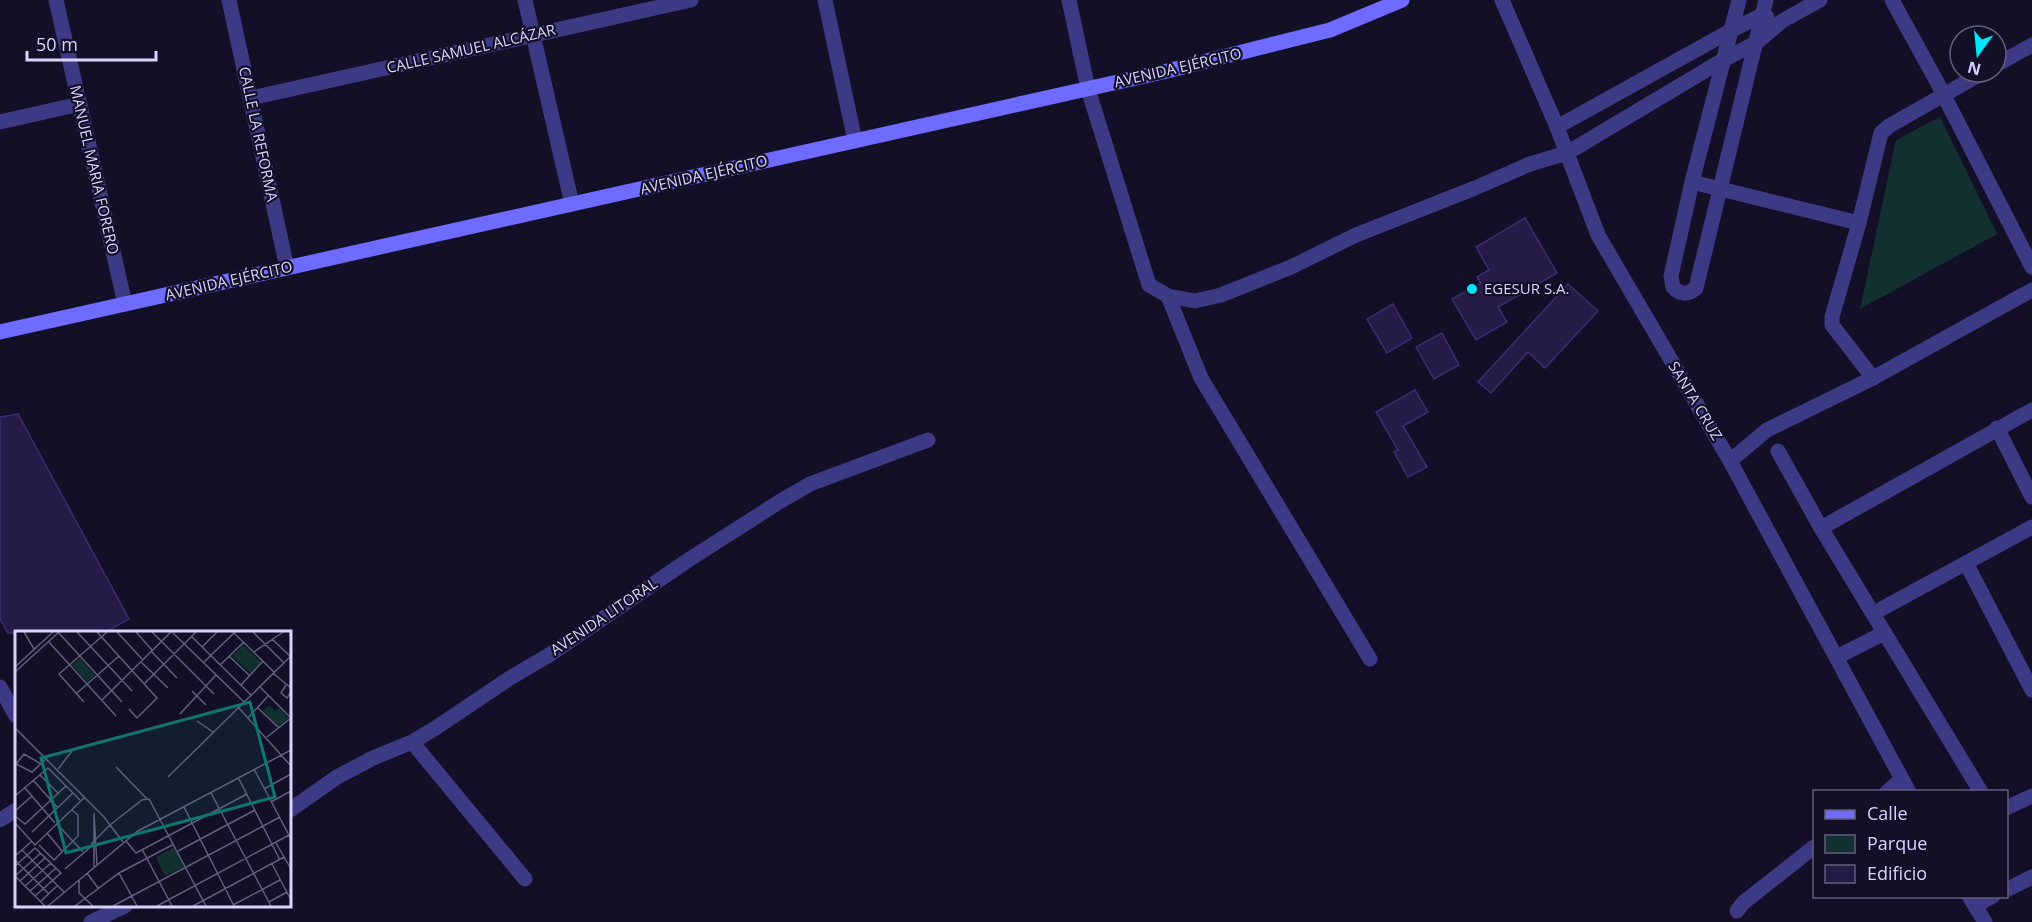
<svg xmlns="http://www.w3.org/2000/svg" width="2032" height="922" font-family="'Open Sans',sans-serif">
<rect width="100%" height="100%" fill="#130f26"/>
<!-- green -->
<polygon fill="#12302f" points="1940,117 1997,234 1860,309 1896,140"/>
<!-- building -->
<g fill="#241b47" stroke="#3b2d73" stroke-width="1.5">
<polygon points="1525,218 1557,273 1498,307 1507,322 1476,340 1452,299 1481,283 1477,277 1489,270 1476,247"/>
<polygon points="1568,284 1598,311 1545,368 1528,352 1491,393 1478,382"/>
<polygon points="1393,304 1412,338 1387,353 1367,319"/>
<polygon points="1442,333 1459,365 1434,379 1416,347"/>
<polygon points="1415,390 1428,412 1403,426 1427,467 1408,477 1394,452 1398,450 1376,412"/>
<polygon points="18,414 129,619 104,633 8,633 0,619 0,417"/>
</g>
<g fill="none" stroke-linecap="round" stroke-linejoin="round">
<!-- minor -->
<g stroke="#3d3a85" stroke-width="15">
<polyline points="229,0 287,268"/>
<polyline points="525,0 572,204"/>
<polyline points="825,0 855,141"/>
<polyline points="1069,0 1088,89 1149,285 1168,296 1195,301 1221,295 1291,267 1356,235 1475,188 1530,164 1567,153 1723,60 1756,43 1782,21 1820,0"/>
<polyline points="1502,0 1557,127 1598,235 1730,461 1909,792"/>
<path d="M1739,0L1692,182L1671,276L1673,287C1680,295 1688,295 1696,288L1766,0"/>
<polyline points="1892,0 1937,82 2032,267"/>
<polyline points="1996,65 2032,45"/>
<polyline points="251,98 691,0"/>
<polyline points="0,122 80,104"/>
<polyline points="1557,127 1732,30 1762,15 1767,17"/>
<polyline points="1692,182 1859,223"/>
<polyline points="1168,296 1201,378 1370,659"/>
<polyline points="1873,378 1832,325 1832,317 1859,223 1881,133 1889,126 1984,72"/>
<polyline points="1997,428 2032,497"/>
<polyline points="1778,451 1821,528 1981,792"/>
<polyline points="1730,461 1767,430 1873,378 2032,290"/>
<polyline points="1821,528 2032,410"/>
<polyline points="1966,563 2032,690"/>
<polyline points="1874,613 2032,527"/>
<polyline points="1837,657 1884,633"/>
<polyline points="412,742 525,879"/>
<polyline points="1887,792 1902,779"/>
<polyline points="2006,808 2032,796"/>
<polyline points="290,810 337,777 373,758 412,742 434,729 510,678 549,655 690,559 779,502 810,484 928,440"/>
<polyline points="0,820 16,810"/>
<polyline points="2006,890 2032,877"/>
<polyline points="1969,896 1985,922"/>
<polyline points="1975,906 1993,896"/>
<polyline points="1737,911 1743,903 1814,847"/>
</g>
<!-- tertiary -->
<g stroke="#3d3a85" stroke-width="15">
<polyline points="56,0 125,304"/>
<polyline points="0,687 16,716"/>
<polyline points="91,922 125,906"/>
</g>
<!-- secondary -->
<polyline stroke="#6f6bff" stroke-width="15" points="0,332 1167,71 1330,30 1402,0"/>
</g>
<!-- markers -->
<circle fill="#00e5ff" stroke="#130f26" stroke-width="2" cx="1472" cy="289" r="6"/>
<g text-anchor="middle" stroke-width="4.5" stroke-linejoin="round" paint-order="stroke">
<!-- street labels -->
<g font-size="15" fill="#d9d4ff" stroke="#130f26">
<text transform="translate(471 49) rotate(-13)" y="5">CALLE SAMUEL ALCÁZAR</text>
<text transform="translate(1178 68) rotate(-13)" y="5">AVENIDA EJÉRCITO</text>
<text transform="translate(258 134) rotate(78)" y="5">CALLE LA REFORMA</text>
<text transform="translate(94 170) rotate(77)" y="5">MANUEL MARIA FORERO</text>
<text transform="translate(704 175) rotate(-13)" y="5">AVENIDA EJÉRCITO</text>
<text transform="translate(229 281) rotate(-13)" y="5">AVENIDA EJÉRCITO</text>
<text transform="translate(1695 401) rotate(59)" y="5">SANTA CRUZ</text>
<text transform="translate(604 617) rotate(-34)" y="5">AVENIDA LITORAL</text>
</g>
<!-- poi labels -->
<g font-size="15" fill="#d9d4ff" stroke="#130f26" text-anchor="start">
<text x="1484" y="294">EGESUR S.A.</text>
</g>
</g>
<!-- overview -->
<g transform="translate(15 631)">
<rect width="276" height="276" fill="#130f26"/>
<path d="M228,14L246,31L235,42L217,25ZM65,27L80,44L72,51L57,34ZM254,74L260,80L264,77L274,87L264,96L248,80ZM160,216L170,235L150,245L141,226Z" fill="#12302f"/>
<path fill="none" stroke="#625e7d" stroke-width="1.5" d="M9,1L19,18M43,1L107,71M62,1L117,60M82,1L142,67L122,87L114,78M102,1L128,29M121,1L137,19M137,1L199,63M157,1L229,71M218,1L259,41M238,1L269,32M176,5L236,64M257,8L276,26M33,10L101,85M187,16L202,1M136,20L162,47M239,21L268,1M214,25L235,45M126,31L153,57M188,32L220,1M205,34L229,11M0,36L38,1M0,41L44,1M258,42L276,57M129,53L181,1M226,54L248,30M271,54L266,62L272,67L276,61M244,55L276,87M177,60L191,74M62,62L104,25M87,69L156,1M69,71L44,43L92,1M223,76L276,135M243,77L264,97M165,83L201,44M233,87L253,65M182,90L198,101M0,97L89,186L108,211M252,106L276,87M1,133L17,141L32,127M1,133L9,123L26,133M101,136L132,168M43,138L57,120M239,138L276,208M25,144L43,162M153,146L276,25M223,146L265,229M18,149L43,177M10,157L40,192M249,158L276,143M196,162L256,275M0,165L33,137L65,169M256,171L276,160M169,176L219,275M0,180L17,165M0,185L10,193L51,155M0,192L20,214L70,166M42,193L68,221M17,201L58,162M32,202L47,220M111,210L121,222L232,163M261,212L276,238M76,213L95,194L127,169L134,168L191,275M24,214L39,229L63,205V184L57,179M127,218L157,275M7,219L49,261M163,220L240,179M26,222L0,245L30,275M0,225L17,210M0,229L34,263M257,233L276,269M0,235L20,217L46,242L20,265M79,236V182L82,234M50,238L79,213M72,242L83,257M104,242L122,275M64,249V262L78,275M5,250L31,226M10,255L36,232M15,260L41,237M26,270L42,255M254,271L272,261M218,274L265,249M33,275L123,200L276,119M60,275L104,242L159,213M98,275L265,186M142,275L274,204M178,275L269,226"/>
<path fill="#0f766e" fill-opacity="0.15" stroke="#0f766e" stroke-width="3" d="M235,71L260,166L51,222L26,127Z"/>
<rect width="276" height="276" fill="none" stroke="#d9d4ff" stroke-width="3"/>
</g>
<!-- legend -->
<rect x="1813" y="790" width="195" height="108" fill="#130f26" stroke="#625e7d" stroke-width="1.5"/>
<rect x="1825" y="810" width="30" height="9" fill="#6f6bff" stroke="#625e7d" stroke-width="1.5"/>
<text x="1867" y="820" font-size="18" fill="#d9d4ff">Calle</text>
<rect x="1825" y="835" width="30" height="18" fill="#12302f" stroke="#625e7d" stroke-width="1.5"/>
<text x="1867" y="850" font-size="18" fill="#d9d4ff">Parque</text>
<rect x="1825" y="865" width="30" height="18" fill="#241b47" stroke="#625e7d" stroke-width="1.5"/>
<text x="1867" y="880" font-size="18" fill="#d9d4ff">Edificio</text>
<!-- north arrow -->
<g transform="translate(1978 54) rotate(195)"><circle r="28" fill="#130f26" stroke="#625e7d" stroke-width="1.5"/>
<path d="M0-4.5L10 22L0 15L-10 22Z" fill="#00e5ff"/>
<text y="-9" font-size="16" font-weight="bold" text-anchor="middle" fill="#d9d4ff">N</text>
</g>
<!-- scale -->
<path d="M27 51v9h129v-9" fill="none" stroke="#d9d4ff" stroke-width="3"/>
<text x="36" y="51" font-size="18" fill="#d9d4ff" stroke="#130f26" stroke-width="4.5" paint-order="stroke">50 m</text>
</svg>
